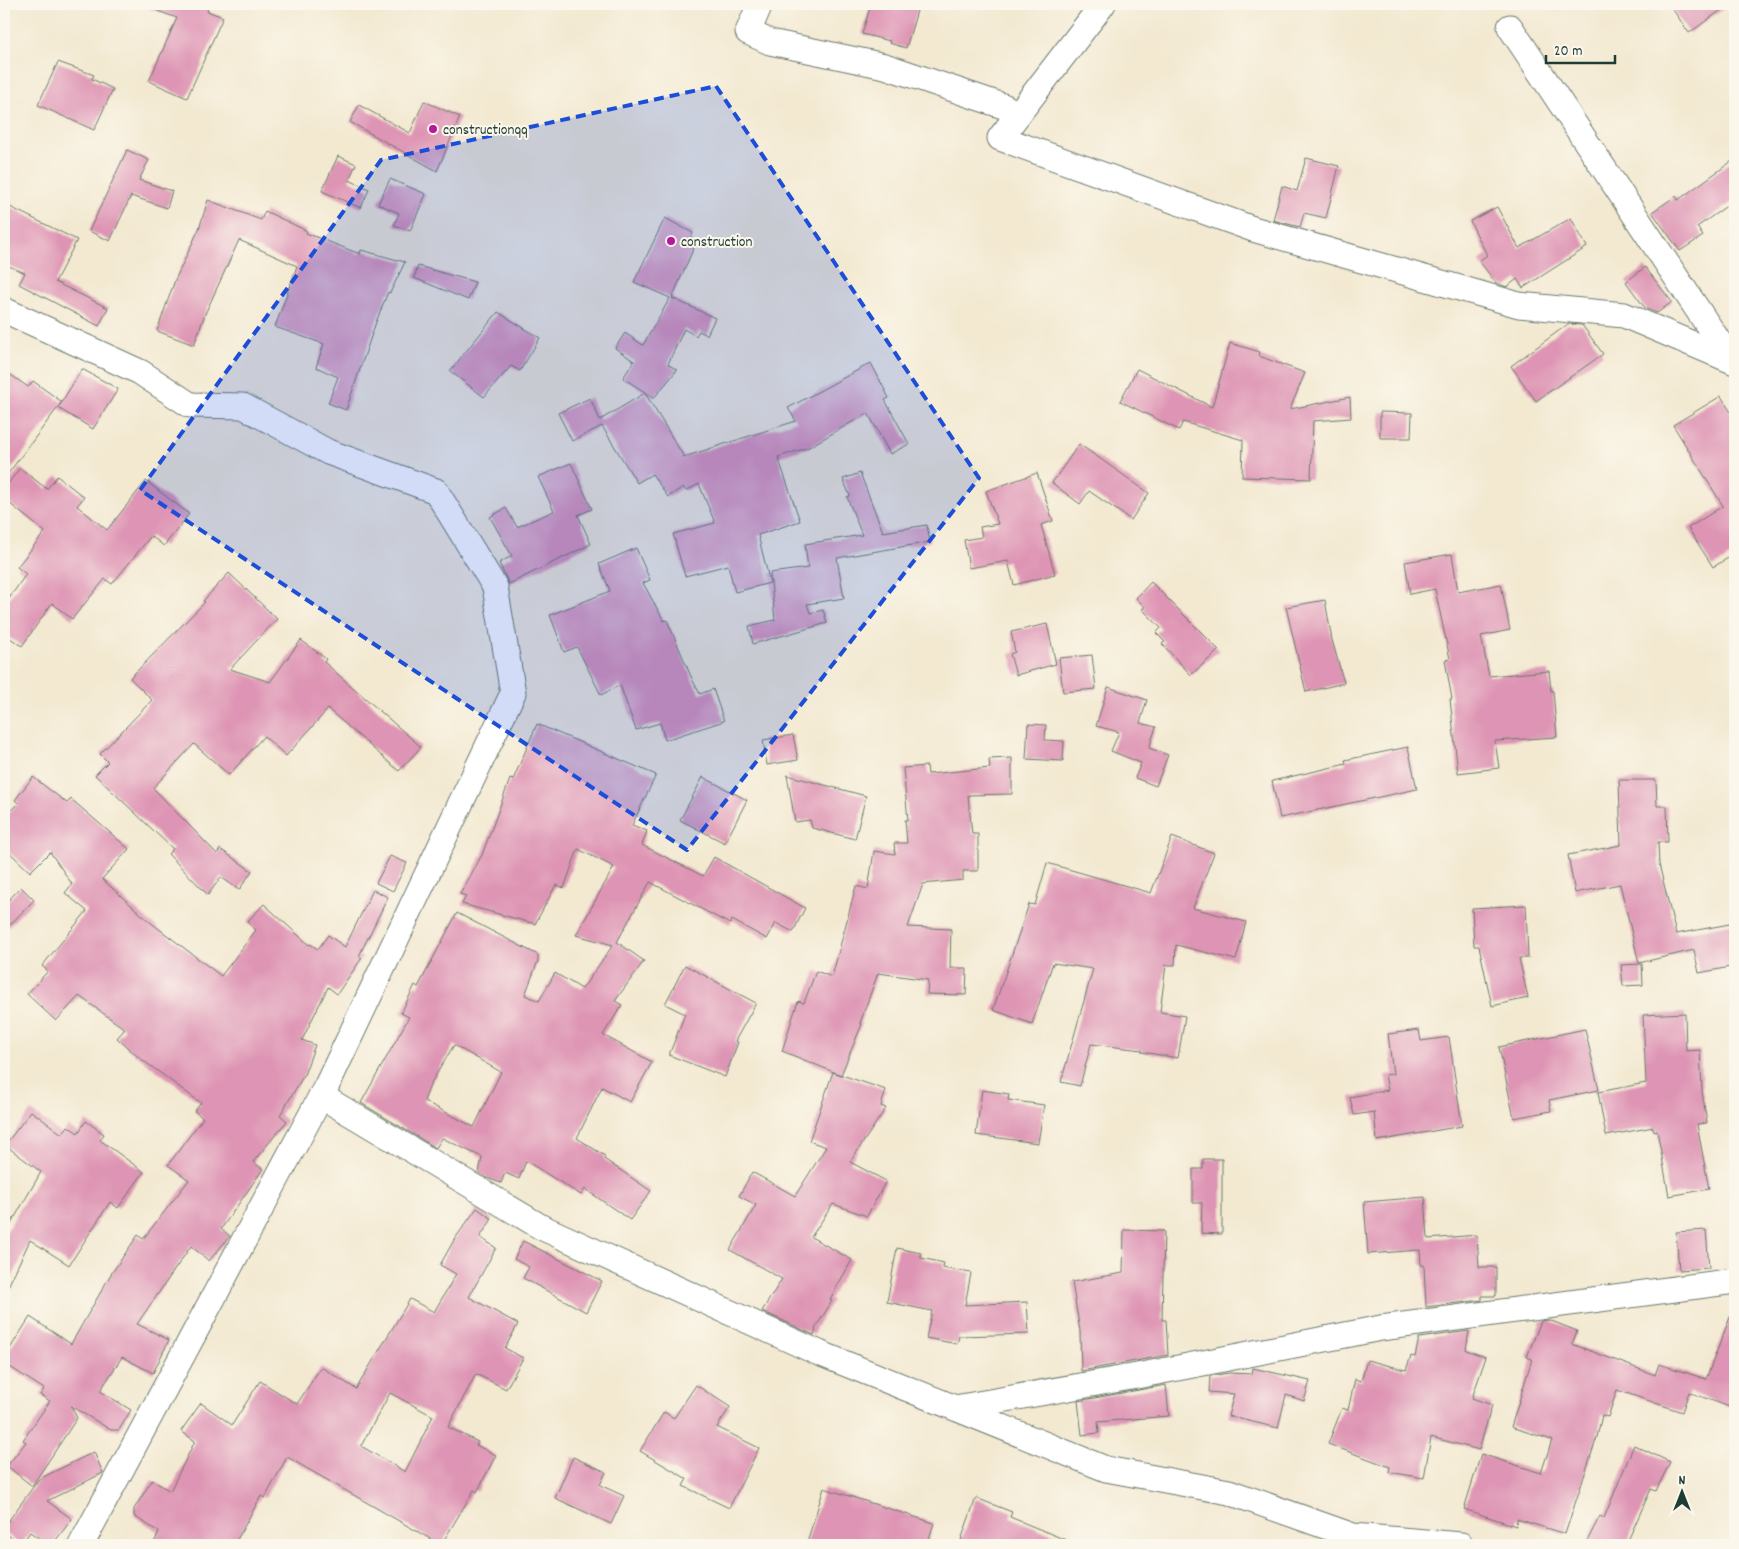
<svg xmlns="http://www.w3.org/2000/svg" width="1739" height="1549" font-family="Dekko,sans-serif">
<rect width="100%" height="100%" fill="#fbf7ec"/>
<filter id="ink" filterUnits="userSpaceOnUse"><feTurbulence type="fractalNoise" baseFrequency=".02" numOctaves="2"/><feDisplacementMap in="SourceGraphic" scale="10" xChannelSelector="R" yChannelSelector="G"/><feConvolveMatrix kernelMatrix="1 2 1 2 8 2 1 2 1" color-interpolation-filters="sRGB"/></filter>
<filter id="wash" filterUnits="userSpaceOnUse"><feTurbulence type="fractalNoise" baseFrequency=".0096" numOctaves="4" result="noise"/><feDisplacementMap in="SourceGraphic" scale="20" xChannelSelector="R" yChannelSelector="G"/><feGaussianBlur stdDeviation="1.12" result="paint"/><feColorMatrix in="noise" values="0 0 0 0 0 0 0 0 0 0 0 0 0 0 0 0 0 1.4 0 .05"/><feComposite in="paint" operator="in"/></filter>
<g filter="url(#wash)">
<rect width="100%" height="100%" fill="#f3e9d1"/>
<g id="blocks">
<!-- building -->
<g fill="#de94b4" fill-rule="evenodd">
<polygon points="144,4 209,4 207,11 223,17 187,98 149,81 177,18 144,6"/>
<polygon points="871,4 919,4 906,48 889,43 890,41 862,34"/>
<polygon points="1669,4 1730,4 1689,33"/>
<polygon points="58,62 94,75 92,79 113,89 94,130 38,105"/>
<polygon points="424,101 460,117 437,171 350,122 359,105 410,133"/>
<polygon points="127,150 149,160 139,180 172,191 167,208 131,196 110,241 89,231"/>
<polygon points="338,156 356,164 349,180 369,189 361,208 322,191"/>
<polygon points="1306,158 1339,166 1326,218 1304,213 1300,227 1273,220 1282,186 1297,191"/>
<polygon points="1735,159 1735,200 1697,227 1703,236 1680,251 1652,212 1676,196 1678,200"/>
<polygon points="390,179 426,194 410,231 394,225 399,213 378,204"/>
<polygon points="208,200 261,220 265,211 307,231 306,233 360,254 361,250 405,262 390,293 388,292 376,322 346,410 328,403 338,377 316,367 324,344 275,327 297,266 239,240 205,314 194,345 157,331 175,280 199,229"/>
<polygon points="4,204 77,240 55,282 108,308 99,326 19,284 25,273 4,264"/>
<polygon points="1497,207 1519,248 1571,218 1587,247 1523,288 1517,279 1507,287 1496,283 1479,261 1487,255 1470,221"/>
<polygon points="665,218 693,233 689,242 695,245 672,298 715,318 707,335 699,331 696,336 684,329 668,364 677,370 654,398 623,378 634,361 615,348 625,333 643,345 670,298 634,282"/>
<polygon points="418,266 475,282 468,300 414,278"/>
<polygon points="1645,267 1672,302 1657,313 1645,308 1626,282"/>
<polygon points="498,312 540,338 520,371 511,366 484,397 450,371"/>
<polygon points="1568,324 1582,325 1603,354 1536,401 1511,366"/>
<polygon points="1230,343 1260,352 1259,356 1305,373 1290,409 1350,397 1351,418 1313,421 1311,479 1242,477 1243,440 1183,422 1179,430 1120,401 1137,369 1212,407"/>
<polygon points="871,363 889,398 885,400 909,444 890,454 868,413 807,448 778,457 800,521 758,535 770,583 735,592 728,565 685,576 673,534 715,523 699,484 686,491 683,487 668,497 652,474 637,483 602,426 572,441 558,413 590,398 600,420 645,393 684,457 796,421 788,408"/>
<polygon points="82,369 118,389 93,429 58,408"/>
<polygon points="4,370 28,387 33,381 62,402 4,479"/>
<polygon points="1721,396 1735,419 1735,554 1713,567 1688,528 1723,506 1673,425"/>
<polygon points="1380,412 1412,413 1411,438 1380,438"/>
<polygon points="1079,444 1149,493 1131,520 1089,491 1080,504 1052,483"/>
<polygon points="571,463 592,509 578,515 591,544 509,584 499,563 512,556 490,517 506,508 517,527 554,511 538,477"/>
<polygon points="20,468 47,489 57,476 84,497 77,506 107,530 146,481 189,514 164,546 151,536 112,584 105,579 72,619 52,603 22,646 4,634 4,606 26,574 17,567 45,532 4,499 4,489"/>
<polygon points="860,473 883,532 927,525 930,542 837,558 844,598 807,604 810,613 823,610 827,623 753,644 749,626 775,620 770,573 808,568 805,544 862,535 847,497 850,496 843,479"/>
<polygon points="1037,473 1053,521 1041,525 1055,574 1014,585 1008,561 969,568 964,540 982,537 980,527 998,524 986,491"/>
<polygon points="636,548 650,580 643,583 664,621 667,620 693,681 700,694 713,689 724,721 665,740 660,723 636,730 620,685 601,695 577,647 564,652 550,615 610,591 599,564"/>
<polygon points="1452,554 1458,592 1501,584 1510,630 1481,636 1489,676 1549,671 1551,691 1553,691 1557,737 1495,741 1499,768 1458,773 1450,699 1452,699 1445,660 1450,659 1435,589 1410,594 1405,562"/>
<polygon points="229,573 277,619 230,669 270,682 301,640 326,659 324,662 421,747 399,771 328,709 286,756 264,736 229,775 194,744 153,788 217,854 220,849 252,871 239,890 221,877 208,895 168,854 173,849 95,775 108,762 100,754 152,700 130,678 205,602 203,601"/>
<polygon points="1151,582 1219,650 1191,675 1162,644 1165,642 1156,633 1161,628 1142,609 1145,607 1136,598"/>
<polygon points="1325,600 1332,640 1344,683 1306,692 1286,607"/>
<polygon points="1047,624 1056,664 1016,675 1010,654 1015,652 1011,632"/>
<polygon points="1092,655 1096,689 1063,692 1059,658"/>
<polygon points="1108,687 1147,700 1140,723 1156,727 1149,748 1168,755 1156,786 1135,778 1141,763 1111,751 1119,732 1096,726"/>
<path d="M537,724L656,775L632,825L647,831L642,845L703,876L714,857L805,908L793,932L776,923L767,939L732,920L730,924L650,882L617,942L644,961L615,1001L622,1005L603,1035L652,1062L630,1102L602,1087L577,1138L605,1156L604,1159L651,1191L630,1220L585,1189L581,1195L526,1161L519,1179L505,1173L501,1183L487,1178L479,1173L482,1157L442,1138L436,1148L361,1103L409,1017L401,1013L415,985L418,987L457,913L538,955V961L525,995L539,1001L555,973L582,989L613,945L576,935L614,867L578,849L564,888L556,885L535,924L462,904L466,896L460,894L482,855L510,779L513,780ZM454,1045L501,1072L474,1127L424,1101L431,1083Z"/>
<polygon points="1028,724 1046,725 1045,740 1064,741 1063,761 1026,759"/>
<polygon points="793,735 798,760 767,765 763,740"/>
<polygon points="1408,747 1417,789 1280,818 1272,781 1346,764 1345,760"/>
<polygon points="1012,758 1012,794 968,795 972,834 978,834 978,871 963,871 963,880 923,884 908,927 951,929 950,968 967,968 966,995 927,994 928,980 878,973 860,1023 862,1024 841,1075 782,1051 798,1001 804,1003 816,971 832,977 856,886 868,889 874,851 895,854 894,843 907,843 905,820 908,820 903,768 927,766 928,774 990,768 989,759"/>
<polygon points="787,775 866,796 855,839 812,828 810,820 795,822"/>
<polygon points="33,777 67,803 71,799 129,849 102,879 150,922 221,976 256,930 247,922 264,904 309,945 310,944 318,949 328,935 345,947 373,890 388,897 359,956 362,958 337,994 328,987 302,1040 315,1045 304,1075 280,1115 287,1121 253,1162 263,1169 221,1229 230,1236 209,1261 191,1246 137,1324 169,1340 153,1373 122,1357 100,1391 131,1410 119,1430 111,1430 71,1406 77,1418 32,1486 7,1466 26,1442 23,1440 50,1401 40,1395 44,1389 4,1363 4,1358 30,1317 71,1344 111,1274 138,1235 143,1239 189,1180 168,1165 203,1118 194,1111 201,1103 137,1056 117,1038 125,1029 79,996 56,1021 27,994 48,971 42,966 87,911 65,893 72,884 50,852 30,872 4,847 4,818 18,803 15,800"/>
<polygon points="703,777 747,800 725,843 680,820"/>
<polygon points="1619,780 1656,780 1657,806 1667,806 1668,842 1658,842 1659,864 1676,934 1735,923 1735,966 1699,973 1694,950 1639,963 1620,884 1575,893 1568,855 1621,845"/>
<polygon points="1172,837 1214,853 1193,908 1246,922 1236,960 1176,945 1175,965 1166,965 1160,1012 1185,1016 1178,1058 1142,1052 1142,1050 1091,1044 1080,1086 1061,1082 1093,969 1053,963 1032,1024 993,1010 1029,904 1035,905 1047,863 1151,893"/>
<polygon points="390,856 407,863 393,891 376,883"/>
<polygon points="21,887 34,900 4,931 4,905"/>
<polygon points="1526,905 1528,958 1519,958 1528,998 1492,1006 1479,946 1474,946 1472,908"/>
<polygon points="1642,964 1643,985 1623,986 1621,965"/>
<polygon points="685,965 756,1003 735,1041 738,1042 725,1077 669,1055 685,1014 665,1004"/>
<polygon points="1685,1013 1686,1051 1700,1050 1702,1091 1707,1123 1697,1124 1709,1189 1669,1196 1657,1130 1654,1131 1653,1127 1606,1136 1598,1092 1646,1083 1643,1015"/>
<polygon points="1585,1029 1599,1090 1549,1100 1551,1111 1514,1118 1499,1047"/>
<polygon points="1419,1030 1421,1041 1449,1037 1462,1126 1377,1141 1374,1112 1354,1115 1350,1097 1388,1090 1385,1075 1393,1074 1388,1034"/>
<polygon points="833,1072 886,1090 881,1106 886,1108 850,1162 886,1181 867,1216 833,1204 811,1237 852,1260 830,1299 832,1301 815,1329 816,1330 814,1335 762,1311 782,1279 730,1250 756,1205 739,1196 752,1172 795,1196 826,1147 809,1141"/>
<polygon points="982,1090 1009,1094 1008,1100 1044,1105 1038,1143 976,1135"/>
<polygon points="31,1111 62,1134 68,1126 78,1133 86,1121 104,1134 100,1140 144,1172 118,1208 110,1202 69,1265 30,1240 4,1295 4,1236 41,1172 5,1145"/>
<polygon points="1203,1159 1222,1159 1222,1234 1201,1233 1202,1203 1193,1203 1193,1169 1203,1169"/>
<polygon points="1425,1197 1428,1239 1477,1235 1479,1267 1496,1267 1496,1296 1482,1296 1482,1300 1426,1307 1424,1265 1421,1265 1420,1250 1368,1254 1364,1202"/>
<path d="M477,1208L492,1219L480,1237L496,1248L469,1297L518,1324L505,1348L523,1358L506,1389L476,1374L448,1427L478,1442L476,1445L496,1455L477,1492L474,1490L441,1545L287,1457L265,1498L261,1496L234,1545H153L159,1532L134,1516V1509L152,1480L170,1491L195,1441L181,1431L201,1403L232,1425L260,1381L297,1404L321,1367L356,1389L410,1299L434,1312L456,1274L440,1265L454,1240ZM390,1393L433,1416L405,1472L361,1446Z"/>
<polygon points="1124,1230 1164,1231 1162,1320 1166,1320 1168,1355 1081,1371 1080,1331 1072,1282 1123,1273"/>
<polygon points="1706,1230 1709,1268 1679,1270 1676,1232"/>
<polygon points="523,1241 602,1281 586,1312 523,1278 529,1267 514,1259"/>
<polygon points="897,1248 921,1253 921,1258 944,1263 943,1268 971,1273 965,1305 1027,1302 1029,1334 959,1336 957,1344 926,1338 932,1311 887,1302"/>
<polygon points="1734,1307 1735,1409 1689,1392 1682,1412 1617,1390 1608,1417 1602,1415 1597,1437 1565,1534 1517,1519 1516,1526 1464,1509 1481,1454 1541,1473 1552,1440 1511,1427 1532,1359 1527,1357 1541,1321 1549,1320 1577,1331 1572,1344 1655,1375 1659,1364 1706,1379"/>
<polygon points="1469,1331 1466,1350 1486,1357 1472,1398 1492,1405 1479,1450 1431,1437 1424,1478 1389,1472 1390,1467 1328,1444 1342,1408 1348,1410 1355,1379 1361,1381 1367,1360 1406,1370 1411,1356 1415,1357 1419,1338"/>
<polygon points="1253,1368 1310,1381 1304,1401 1286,1395 1278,1428 1228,1416 1234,1394 1209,1392 1210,1376 1229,1373 1252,1374"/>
<polygon points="696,1385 730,1407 717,1427 759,1448 729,1508 683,1486 687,1479 640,1451 664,1412 674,1418"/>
<polygon points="1166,1385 1169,1416 1098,1422 1099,1433 1082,1435 1078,1401"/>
<polygon points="1634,1445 1670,1462 1656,1491 1651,1489 1626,1545 1585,1545 1600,1516 1604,1518"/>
<polygon points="94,1452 103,1473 47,1501 72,1519 52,1545 49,1545 30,1532 21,1545 4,1532 4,1527 39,1479"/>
<polygon points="573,1457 606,1472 600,1485 624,1496 611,1524 555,1498"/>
<polygon points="824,1488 934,1523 927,1545 806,1545"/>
<polygon points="976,1498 1012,1512 1010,1517 1078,1545 975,1545 961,1540"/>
</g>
</g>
</g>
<g filter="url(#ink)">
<use href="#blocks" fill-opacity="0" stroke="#69796b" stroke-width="1"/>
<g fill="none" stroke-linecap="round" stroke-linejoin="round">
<defs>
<g id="street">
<polyline points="760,4 748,32 770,42 885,66 1003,106 1018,114"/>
<polyline points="1103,4 1000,138 1253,229 1519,305 1624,315 1735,362"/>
<polyline points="1510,27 1731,360"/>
<polyline points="4,310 140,372 190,405 243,406 328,452 436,491 495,587 513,693 327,1085 81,1545"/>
<polyline points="321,1096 541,1227 819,1353 1106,1469 1229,1492 1353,1536 1461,1545"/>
<polyline points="955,1408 1137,1376 1381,1328 1735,1281"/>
</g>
</defs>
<!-- street casing -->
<use href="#street" stroke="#69796b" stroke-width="27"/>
<!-- street -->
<use href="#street" stroke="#fff" stroke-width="25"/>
</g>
</g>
<!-- marked area -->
<path fill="#1d4ed8" fill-opacity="0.2" stroke="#1d4ed8" stroke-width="4" stroke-dasharray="10 6" stroke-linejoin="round" d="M716,86L979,478L687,850L140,490L381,160Z"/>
<!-- markers -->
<g fill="#b5179e" stroke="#fbf7ec" stroke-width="2">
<circle cx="433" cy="129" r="5"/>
<circle cx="671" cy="241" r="5"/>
</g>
<g text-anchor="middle" stroke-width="4" stroke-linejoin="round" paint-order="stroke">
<!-- poi labels -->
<g font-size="15" fill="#1f3d34" stroke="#fbf7ec" text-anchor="start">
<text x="443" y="134">constructionqq</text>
<text x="681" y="246">construction</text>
</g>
</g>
<!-- margin -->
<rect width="1739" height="1549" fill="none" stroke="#fbf7ec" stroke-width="20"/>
<!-- north arrow -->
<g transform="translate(1682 1492)" stroke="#fbf7ec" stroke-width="4" paint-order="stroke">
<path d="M0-4L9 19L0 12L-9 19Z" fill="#1f3d34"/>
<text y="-8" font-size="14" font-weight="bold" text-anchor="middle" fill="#1f3d34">N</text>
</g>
<!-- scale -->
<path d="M1546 55v8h69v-8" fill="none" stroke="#1f3d34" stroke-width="2.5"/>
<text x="1554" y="55" font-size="15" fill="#1f3d34" stroke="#fbf7ec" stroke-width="4" paint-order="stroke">20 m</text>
</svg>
